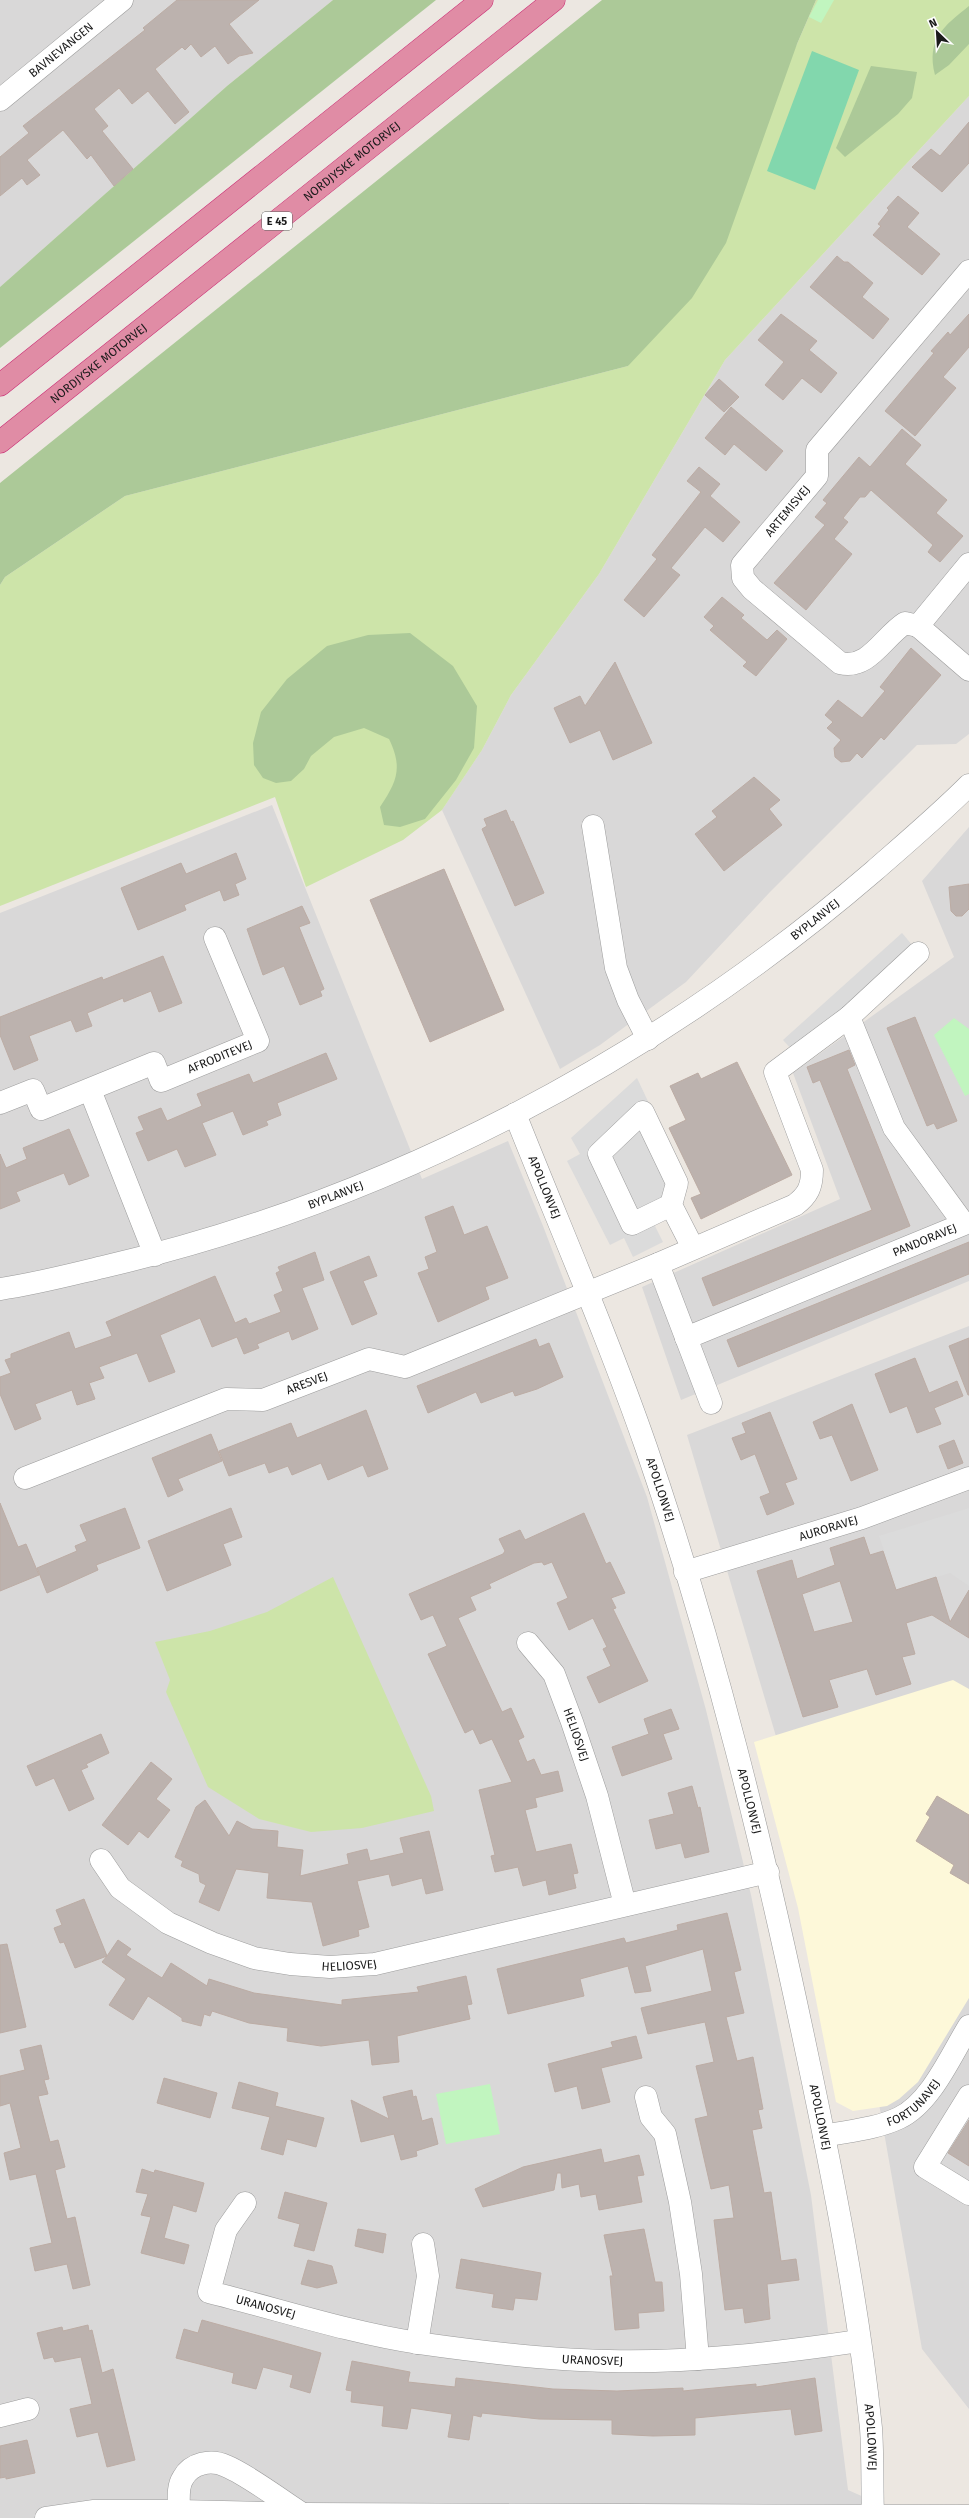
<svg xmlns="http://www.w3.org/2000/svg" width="969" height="2518" font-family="'Fira Sans',sans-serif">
<rect width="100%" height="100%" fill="#ece7e1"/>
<!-- residential -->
<g fill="#d9d8d8">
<polygon points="0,0 333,0 227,86 0,287"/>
<polygon points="969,96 969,734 956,744 917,745 770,892 686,982 600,1045 560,1069 442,810 482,750 511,695 599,574 725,360"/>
<polygon points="272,805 422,1179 508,1141 543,1226 647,1497 706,1710 751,1895 811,2195 848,2490 911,2518 0,2518 0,913"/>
<polygon points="969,827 969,1281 681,1400 642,1287 840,1199 793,1073 954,957 922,881"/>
<polygon points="969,1326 969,2409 922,2349 871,2058 687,1435"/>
</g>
<!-- education -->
<polygon fill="#fdf8d9" points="953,1680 969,1689 969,1998 918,2082 899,2099 887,2106 853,2111 836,2102 798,1908 754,1742"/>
<!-- grass -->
<g fill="#cde4a9">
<polygon points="816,0 969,0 969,96 725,360 599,574 511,695 482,750 442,810 403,840 306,887 275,797 0,906 0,585 5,577 125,496 628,366 797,44"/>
<polygon points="333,1577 431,1796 434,1811 362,1828 311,1832 259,1819 208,1787 166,1692 170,1680 155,1642 210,1631 267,1612"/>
</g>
<!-- forest -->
<g fill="#acc998">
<polygon points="333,0 436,0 0,348 0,287 227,86"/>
<polygon points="602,0 816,0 797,44 726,243 692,298 628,366 125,496 5,577 0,585 0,483"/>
<path d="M969,6V44L949,65L935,75C926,39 944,26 969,6Z"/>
<polygon points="871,66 917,72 912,98 898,114 845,157 836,148"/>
<path d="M410,633L453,666L477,706L474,748L456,780L425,819L400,827L384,825L380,807C397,781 403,768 389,739L364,728L334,737L311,756L304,769L291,781L276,783L263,778L254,765L253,743L261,712L287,679L327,646L368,635Z"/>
</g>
<!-- park -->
<g fill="#c1f5bf">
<polygon points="818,0 834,0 821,23 809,17"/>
<polygon points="954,1018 969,1029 969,1094 965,1096 934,1035"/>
<polygon points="490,2084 500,2134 446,2144 436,2094"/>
</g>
<!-- pitch -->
<polygon fill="#82d7ad" points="812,51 859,70 815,190 767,171"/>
<!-- parking -->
<g fill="#dbdbdb">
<polygon points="902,933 913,946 794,1052 783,1040"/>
<polygon points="637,1078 662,1131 644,1140 669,1191 655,1226 663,1242 633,1257 624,1238 610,1245 567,1161 580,1154 571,1138"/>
<polygon points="969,1508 969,1586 950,1573 897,1589 879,1536"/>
</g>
<!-- building -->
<g fill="#bcb2ae" stroke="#bcaca4" fill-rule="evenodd">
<polygon points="177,0 259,0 229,24 253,53 239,56 228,64 215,46 201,57 191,44 185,50 182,47 155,69 189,112 175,124 148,91 132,104 119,88 94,109 108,126 102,131 133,169 114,186 91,155 87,159 63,130 27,160 40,175 27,185 22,178 0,196 0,157 29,133 23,126 145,30 143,28"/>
<polygon points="969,122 969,163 942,192 912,167 931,149 940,156"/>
<polygon points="898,196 919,213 907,227 940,254 922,275 873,235 881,226 878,224 889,210 887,208"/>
<polygon points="837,256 844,262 848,262 873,283 862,297 889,319 873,339 810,287"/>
<polygon points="781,314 817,341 809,350 837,373 821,393 802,378 783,400 765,385 784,362 758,340"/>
<polygon points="969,314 969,347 943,377 956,388 915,436 885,411 934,353 931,351 948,332 950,335"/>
<polygon points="719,379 739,397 724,412 705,395"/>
<polygon points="731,407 783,451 766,471 734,444 725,455 705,438"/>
<polygon points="902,429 921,445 905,464 947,500 936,513 963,536 940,562 928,552 933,545 871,490 865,497 860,497 843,518 848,522 834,539 852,554 806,610 774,583 825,525 815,517 827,503 823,500 859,457 870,467"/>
<polygon points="699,467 720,484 710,496 740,522 723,542 705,527 671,568 680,575 644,617 624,600 657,559 652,555 701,492 687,481"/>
<polygon points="722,597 744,615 741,618 767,640 777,630 787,639 756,676 743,666 747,662 710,630 714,626 704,617"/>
<polygon points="911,648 941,675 884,740 881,737 862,758 857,753 850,761 841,762 835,757 834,748 841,740 827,728 833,722 825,715 838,700 862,718 885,691 880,687"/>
<polygon points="615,662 652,743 613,760 600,730 570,743 554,708 580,696 585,706"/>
<polygon points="754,777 780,800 769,809 782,825 724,871 695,834 717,817 712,811"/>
<polygon points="506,810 511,822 513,821 544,893 515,906 482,829 487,826 484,819"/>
<polygon points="236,853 246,879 235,884 239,895 224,901 220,890 184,905 186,910 138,930 121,888 181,863 186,874"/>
<polygon points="444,869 504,1010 430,1042 370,900"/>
<polygon points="969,884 969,909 962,916 956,916 951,911 949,887"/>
<polygon points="302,906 310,923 299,927 324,989 320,991 322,996 300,1005 284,966 263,975 247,929"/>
<polygon points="163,956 182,1003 159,1012 151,991 124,1002 123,998 87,1013 92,1026 76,1032 71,1020 29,1036 38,1060 14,1070 0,1035 0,1017 102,977 103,980"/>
<polygon points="915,1017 957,1121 937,1129 934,1123 927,1126 887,1028"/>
<polygon points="849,1050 855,1065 847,1069 910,1226 713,1306 702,1278 872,1210 820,1080 813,1083 807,1067"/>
<polygon points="326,1053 337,1079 277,1103 281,1115 266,1121 268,1125 243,1135 233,1111 202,1123 216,1155 185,1167 177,1149 148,1161 136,1133 144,1130 138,1117 161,1108 167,1121 202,1106 197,1094 249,1074 253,1083"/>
<polygon points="737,1062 792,1175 701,1219 691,1198 701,1194 669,1128 686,1120 670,1086 698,1073 701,1079"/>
<polygon points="69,1129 89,1176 69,1185 64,1173 16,1192 20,1201 0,1209 0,1154 6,1168 27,1159 23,1148"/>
<polygon points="453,1206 464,1235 487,1226 508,1278 485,1287 489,1299 438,1322 418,1273 429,1269 425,1257 437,1252 425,1217"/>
<polygon points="969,1242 969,1274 738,1367 727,1340"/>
<polygon points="315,1252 324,1280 302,1288 318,1329 292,1340 289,1331 257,1344 259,1348 244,1354 237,1337 212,1347 200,1318 160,1335 175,1372 149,1382 137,1353 99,1367 104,1378 89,1383 95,1399 77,1405 72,1390 35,1404 41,1419 15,1430 0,1394 0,1377 11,1373 5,1360 11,1358 11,1354 69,1332 75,1349 112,1336 106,1322 215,1276 235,1323 246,1318 249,1324 281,1312 274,1295 283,1291 276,1273 280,1271 278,1267"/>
<polygon points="369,1256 377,1276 363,1281 377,1314 352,1325 330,1272"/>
<polygon points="969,1338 969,1395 968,1395 949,1346"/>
<polygon points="536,1339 539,1347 549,1343 563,1377 537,1389 515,1396 513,1391 481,1403 476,1392 428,1413 417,1386"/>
<polygon points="915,1358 929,1393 957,1381 963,1396 934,1408 941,1424 917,1433 907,1406 890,1413 875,1374"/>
<polygon points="852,1404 878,1470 851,1481 832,1435 820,1439 813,1422"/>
<polygon points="366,1410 388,1469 368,1477 363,1465 328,1480 321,1463 292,1475 288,1466 269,1473 265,1463 229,1476 219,1451 291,1423 297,1438"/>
<polygon points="770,1412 797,1479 785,1483 794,1504 767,1515 760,1497 770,1493 755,1454 741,1460 732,1438 746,1433 742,1423"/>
<polygon points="211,1434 222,1461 178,1479 183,1490 168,1497 152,1458"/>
<polygon points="954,1440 963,1463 948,1469 939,1446"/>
<polygon points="0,1503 18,1547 26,1544 39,1575 0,1591"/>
<polygon points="125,1508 140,1548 96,1565 98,1570 47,1593 37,1568 77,1551 75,1546 87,1541 80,1525"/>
<polygon points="231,1508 242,1537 223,1544 231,1565 167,1591 148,1541"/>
<polygon points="584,1513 606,1564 610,1562 625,1593 611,1598 616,1608 613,1609 648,1681 599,1703 587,1677 611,1666 603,1649 607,1647 593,1618 569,1630 557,1603 568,1598 552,1562 544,1565 542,1562 534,1563 489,1584 491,1588 470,1597 476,1610 458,1618 502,1712 511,1708 524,1737 518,1740 527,1762 534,1759 541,1775 558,1771 563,1791 535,1798 537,1807 525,1810 536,1852 571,1844 578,1873 573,1874 576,1888 549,1895 546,1880 523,1886 518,1867 495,1872 491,1856 495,1855 479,1790 512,1782 492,1739 480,1744 473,1729 465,1733 428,1654 447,1646 433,1615 421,1620 409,1594 503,1554 505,1551 499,1539 520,1530 525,1540"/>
<path d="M864,1537L870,1555L883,1551L896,1590L936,1577L950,1622L969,1590V1638L932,1615L906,1623L915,1654L902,1657L911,1684L876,1695L867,1669L829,1680L838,1707L803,1717L757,1571L792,1560L797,1579L835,1565L830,1548ZM840,1581L853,1622L814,1632L802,1594Z"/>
<polygon points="671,1709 679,1729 663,1734 672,1759 622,1776 612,1747 649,1734 644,1719"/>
<polygon points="101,1734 109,1753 86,1764 88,1767 81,1770 94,1799 69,1811 54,1778 36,1786 27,1766"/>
<polygon points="151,1762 172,1779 156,1799 170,1810 148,1838 139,1831 128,1845 102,1825"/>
<polygon points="692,1786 698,1808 700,1807 709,1852 685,1858 681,1843 656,1849 649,1820 674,1814 668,1793"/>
<polygon points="937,1796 969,1815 969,1884 950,1873 954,1865 916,1841 930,1817 926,1814"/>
<polygon points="205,1800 229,1836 237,1821 252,1829 278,1831 277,1847 303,1850 300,1876 349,1864 347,1854 367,1849 370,1861 404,1853 400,1838 429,1831 443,1890 426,1894 422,1878 392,1886 389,1874 357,1881 369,1927 358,1930 359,1936 323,1946 312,1902 267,1898 269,1873 236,1869 219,1911 199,1902 206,1885 200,1882 199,1874 181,1866 183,1861 175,1857 196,1807"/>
<polygon points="84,1899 107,1956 118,1940 131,1949 126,1955 162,1978 171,1963 207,1986 209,1979 254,1993 342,2005 342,2000 419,1992 417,1987 466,1976 472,2004 467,2005 470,2019 397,2036 399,2062 372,2065 369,2040 321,2046 287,2041 288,2028 249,2023 212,2011 210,2016 204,2014 201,2026 182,2021 182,2018 148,1996 133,2020 109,2005 126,1979 102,1962 107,1956 75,1968 64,1942 60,1943 54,1928 62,1925 56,1910"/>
<polygon points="727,1913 741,1970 734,1972 744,2013 726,2017 737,2061 753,2057 763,2109 758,2110 762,2128 752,2130 764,2193 771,2192 781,2261 796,2259 799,2280 767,2284 770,2319 745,2323 743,2308 725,2310 714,2220 734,2218 729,2185 711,2189 695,2119 708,2116 696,2066 714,2062 705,2022 648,2034 641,2008 712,1991 703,1949 645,1966 651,1991 635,1993 628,1966 580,1979 584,1996 508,2014 497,1969 624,1938 626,1943 678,1930 677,1925"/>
<polygon points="7,1944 26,2027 0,2033 0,1945"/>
<polygon points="636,2036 642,2058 601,2068 610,2102 582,2109 577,2086 555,2092 548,2064 613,2047 611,2042"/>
<polygon points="41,2045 49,2079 44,2080 48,2094 38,2096 50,2142 58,2140 65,2167 55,2170 67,2219 75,2217 90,2285 73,2289 67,2264 35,2271 30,2248 52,2243 36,2174 10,2180 4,2153 21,2148 10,2103 0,2106 0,2076 25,2070 20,2050"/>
<polygon points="164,2078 217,2093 210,2118 157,2103"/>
<polygon points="239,2082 278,2093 275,2106 324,2118 316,2147 287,2139 283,2155 261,2149 270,2117 232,2108"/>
<polygon points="412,2090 413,2097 416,2096 422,2121 432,2118 438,2144 416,2151 417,2156 401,2160 394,2134 361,2142 351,2100 389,2119 383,2097"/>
<polygon points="969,2120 969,2166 948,2153"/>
<polygon points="601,2149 604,2163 639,2155 644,2175 637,2176 642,2202 599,2210 596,2194 581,2197 579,2184 562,2188 561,2173 557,2173 554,2190 483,2207 475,2189 523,2167"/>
<polygon points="142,2169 154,2173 155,2170 204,2183 196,2212 173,2205 164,2238 189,2245 184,2264 141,2253 151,2217 141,2215 148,2194 136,2192"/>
<polygon points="285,2192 327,2203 314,2251 294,2246 300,2224 278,2218"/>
<polygon points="358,2229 386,2234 383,2253 355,2246"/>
<polygon points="644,2229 655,2282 662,2282 664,2311 638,2313 639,2328 615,2330 610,2276 613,2276 604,2235"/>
<polygon points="461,2259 541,2273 537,2300 515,2298 513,2310 492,2307 494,2294 456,2288"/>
<polygon points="308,2260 332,2266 337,2283 317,2288 301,2284"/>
<polygon points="202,2320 321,2353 310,2393 290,2387 293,2375 263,2367 256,2389 232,2383 234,2373 176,2358 184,2329 198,2333"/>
<polygon points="88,2325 89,2331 92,2330 102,2373 113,2369 135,2460 107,2467 98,2432 77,2437 70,2409 92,2404 81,2357 55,2362 53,2357 44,2359 37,2333 62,2327 63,2331"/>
<polygon points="352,2361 410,2372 408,2382 455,2387 456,2378 553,2389 617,2391 683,2388 683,2391 756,2384 756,2387 815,2378 822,2431 795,2435 791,2409 695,2418 695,2435 653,2436 612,2434 612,2420 539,2419 482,2413 481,2417 473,2415 469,2440 448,2437 452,2414 411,2408 407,2429 382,2426 384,2406 351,2402 352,2391 346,2390"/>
<polygon points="27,2440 35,2473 6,2479 6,2477 0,2478 0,2446"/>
</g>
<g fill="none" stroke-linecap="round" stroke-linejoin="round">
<defs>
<g id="minor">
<path id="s1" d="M0,100L122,0"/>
<polyline points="969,564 918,626 969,670"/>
<path id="s2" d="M918,626L905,623C883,637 869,670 840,663L752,589L743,578L742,565L817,476V450L969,271"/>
<polyline points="593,826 616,968 628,1000 648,1039"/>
<polyline points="90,1090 155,1255"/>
<path id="s3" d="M0,1103L33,1090L41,1109L154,1063L161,1081L258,1041L215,938"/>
<path id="s4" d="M515,1114C559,1225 607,1335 646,1447C714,1645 764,1849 807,2054C833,2177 858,2303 871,2428C873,2457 872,2487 873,2516"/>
<polyline points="671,1205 677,1183 643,1112 599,1154 632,1224 671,1205 693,1248"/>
<polyline points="658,1264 711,1403"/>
<path id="s5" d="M0,1289C35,1284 69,1275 103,1267C388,1201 653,1061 874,871C906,843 939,815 969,785"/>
<path id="s6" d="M686,1338L964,1224L894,1128L849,1017"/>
<path id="s7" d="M25,1478L226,1399L263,1400L369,1359L405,1367L658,1264L795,1205C808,1195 812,1187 812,1170L775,1072L849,1017L918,953"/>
<path id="s8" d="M685,1572L862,1518L969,1478"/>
<path id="s9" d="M528,1643L554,1674L572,1722L597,1796L625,1905"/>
<path id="s10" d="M101,1860L120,1888L168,1923L212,1943L254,1958L290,1964L330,1967L375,1964L768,1872"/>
<polyline points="969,2096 925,2167 969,2194"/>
<polyline points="646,2097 651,2117 665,2134 680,2202 691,2274 698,2359"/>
<path id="s11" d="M824,2136C848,2131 876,2129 899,2118C931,2103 951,2055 969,2026"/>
<path id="s12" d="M245,2203L226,2230L209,2292C278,2309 347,2332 418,2343C481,2352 545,2360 609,2361C692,2363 777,2353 859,2341"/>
<polyline points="417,2343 428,2276 423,2244"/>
<polyline points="0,2416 28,2409"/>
<path d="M179,2511C179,2500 177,2487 183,2478C191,2463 211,2459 226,2466C248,2475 279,2499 301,2513"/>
<polyline points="46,2518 94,2511 179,2511 302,2514 969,2516"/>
</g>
<g id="highway">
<polyline points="0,385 482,0"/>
<path id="s13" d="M0,442L554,0"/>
</g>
</defs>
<!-- minor casing -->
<use href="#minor" stroke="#9c9c9c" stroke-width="23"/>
<!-- highway casing -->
<use href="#highway" stroke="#ca2e75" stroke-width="23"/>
<!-- minor -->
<use href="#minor" stroke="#fff" stroke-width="22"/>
<!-- highway -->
<use href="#highway" stroke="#e08ca5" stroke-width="22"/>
</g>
<g text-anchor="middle" stroke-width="3" stroke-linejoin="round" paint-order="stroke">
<!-- shield labels -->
<rect fill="#fff" stroke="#5f5f5f" stroke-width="1" x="262" y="212" width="30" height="18" rx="3"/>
<g font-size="11" font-weight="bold" fill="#1b1b1b">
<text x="277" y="225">E 45</text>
</g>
<!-- street labels -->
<g font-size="12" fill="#1b1b1b" stroke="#fff">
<text dy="4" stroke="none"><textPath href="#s1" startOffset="79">BAVNEVANGEN</textPath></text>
<text dy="4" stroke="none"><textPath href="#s13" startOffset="450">NORDJYSKE MOTORVEJ</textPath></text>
<text dy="4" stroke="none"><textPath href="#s13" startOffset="126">NORDJYSKE MOTORVEJ</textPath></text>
<text dy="4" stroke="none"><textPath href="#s2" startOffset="306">ARTEMISVEJ</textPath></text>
<text dy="4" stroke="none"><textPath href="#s5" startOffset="904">BYPLANVEJ</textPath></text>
<text dy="4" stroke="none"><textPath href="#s3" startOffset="261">AFRODITEVEJ</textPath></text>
<text dy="4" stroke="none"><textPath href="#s4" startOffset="79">APOLLONVEJ</textPath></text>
<text dy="4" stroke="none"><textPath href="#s5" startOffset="349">BYPLANVEJ</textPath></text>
<text dy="4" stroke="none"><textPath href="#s6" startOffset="258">PANDORAVEJ</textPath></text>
<text dy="4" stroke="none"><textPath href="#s7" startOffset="300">ARESVEJ</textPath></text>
<text dy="4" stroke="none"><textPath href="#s4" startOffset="403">APOLLONVEJ</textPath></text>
<text dy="4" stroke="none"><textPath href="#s8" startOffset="150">AURORAVEJ</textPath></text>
<text dy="4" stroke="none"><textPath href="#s9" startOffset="105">HELIOSVEJ</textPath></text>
<text dy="4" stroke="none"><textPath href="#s4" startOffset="727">APOLLONVEJ</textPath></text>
<text dy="4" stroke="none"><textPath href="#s10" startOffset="282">HELIOSVEJ</textPath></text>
<text dy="4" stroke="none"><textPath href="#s11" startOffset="98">FORTUNAVEJ</textPath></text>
<text dy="4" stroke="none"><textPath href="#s4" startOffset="1051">APOLLONVEJ</textPath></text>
<text dy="4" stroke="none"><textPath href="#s12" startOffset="156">URANOSVEJ</textPath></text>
<text dy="4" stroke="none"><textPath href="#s12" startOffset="488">URANOSVEJ</textPath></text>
<text dy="4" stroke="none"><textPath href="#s4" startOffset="1375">APOLLONVEJ</textPath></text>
</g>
</g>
<!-- north arrow -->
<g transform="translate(937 32) rotate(335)" stroke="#ffffff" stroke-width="3" paint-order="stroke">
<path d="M0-3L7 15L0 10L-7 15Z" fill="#1b1b1b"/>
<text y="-6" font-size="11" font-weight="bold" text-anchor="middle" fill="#1b1b1b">N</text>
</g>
</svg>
